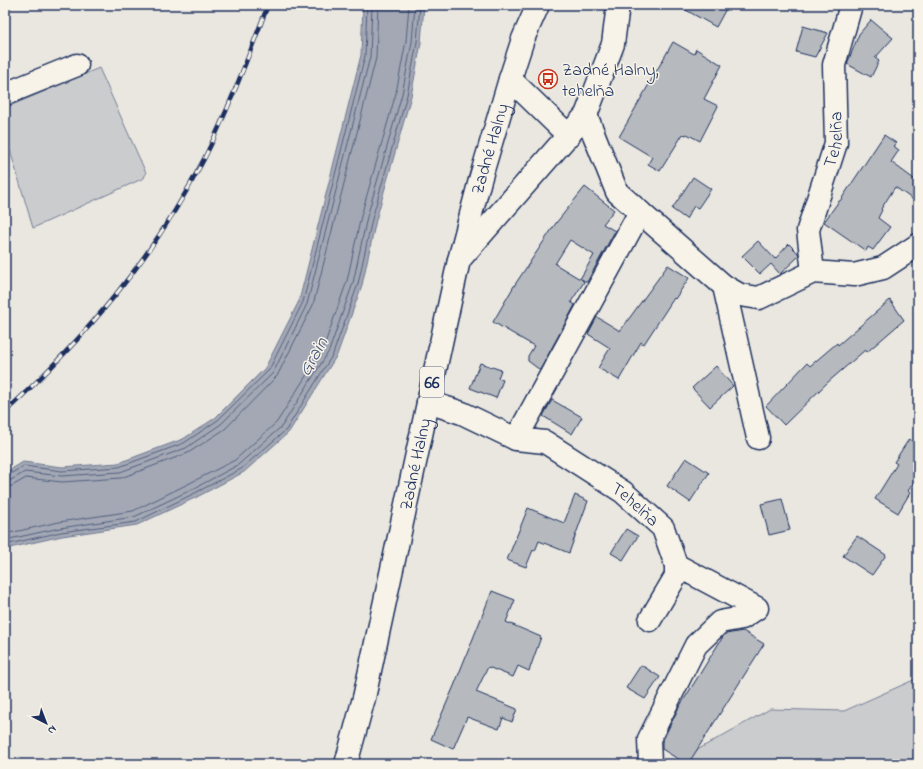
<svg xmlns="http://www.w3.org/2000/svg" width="923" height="769" font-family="'Indie Flower',sans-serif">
<rect width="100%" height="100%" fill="#eae7e0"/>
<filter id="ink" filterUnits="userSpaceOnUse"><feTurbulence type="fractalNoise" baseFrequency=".025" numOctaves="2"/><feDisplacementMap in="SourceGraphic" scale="8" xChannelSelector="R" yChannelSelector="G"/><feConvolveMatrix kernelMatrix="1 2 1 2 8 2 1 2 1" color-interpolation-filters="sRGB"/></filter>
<g filter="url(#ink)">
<!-- green -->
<g fill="#cbcccd" stroke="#737e96">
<polygon points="99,68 146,173 144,178 33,228 5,133 5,108"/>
<polygon points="918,678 918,764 672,764 770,709 844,711"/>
</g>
<!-- water -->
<polygon fill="#a3a8b4" stroke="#6d7892" points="363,5 424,5 421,43 411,96 376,220 362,285 337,355 289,432 244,472 197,497 137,525 62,536 5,549 5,473 23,462 62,467 118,463 183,439 215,418 265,368 299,301 361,55"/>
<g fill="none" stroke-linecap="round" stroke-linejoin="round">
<!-- shore -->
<g stroke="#515f80" stroke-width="1">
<polyline points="5,476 8,475 24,466 62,471 119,467 184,443 218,420 269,370 303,302 365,56 367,5"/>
<polyline points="5,481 11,480 25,472 62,476 120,472 186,448 221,424 273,373 307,304 370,57 372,5"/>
<polyline points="5,487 12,486 26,478 62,482 121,478 188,453 225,429 277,376 313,305 376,58 378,5"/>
<polyline points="5,534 59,522 133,511 190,483 235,460 277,422 323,349 347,281 361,216 396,93 406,41 409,5"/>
<polyline points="5,540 60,528 134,517 193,489 238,465 282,426 329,351 353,283 367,217 402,94 412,42 415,5"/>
<polyline points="5,545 61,532 136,522 195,493 241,469 286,430 333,354 358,284 372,219 407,95 417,42 420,5"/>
</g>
</g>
<!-- building -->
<g fill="#b6babf" stroke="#1b2f5e" fill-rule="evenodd">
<polygon points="677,5 728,5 716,27"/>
<polygon points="871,20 893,38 875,58 879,61 871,77 847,64 859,34"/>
<polygon points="803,26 828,33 815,57 796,52"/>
<polygon points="673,42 694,54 696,49 722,65 704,99 718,106 700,141 687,134 686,135 683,134 660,171 648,164 652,157 619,137"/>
<polygon points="884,135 896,143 893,146 899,150 891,162 918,182 918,203 895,187 881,209 882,210 878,218 890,227 873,250 868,247 866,251 824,222 839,201 840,201"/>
<polygon points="693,177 711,189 698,208 694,206 686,219 672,209"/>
<path d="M585,187L614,210L603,224L615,231L587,282L581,279L584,282L571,302L575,305L540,370L528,361V356L534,346L493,322L514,286L556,223ZM570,240L594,255L580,279L555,264Z"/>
<polygon points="758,241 775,259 789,244 798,253 799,256 780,274 771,264 760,274 742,256"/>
<polygon points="668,265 689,278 675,299 674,298 644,344 641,342 619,380 598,368 610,348 588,334 597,317 620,331"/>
<polygon points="890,300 904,320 867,352 865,350 827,383 784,425 766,406 807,363 810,366 837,343 838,345"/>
<polygon points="480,363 501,370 498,378 503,380 496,398 470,388"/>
<polygon points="716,366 733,386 710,407 692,388"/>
<polygon points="552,400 582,417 572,434 543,416"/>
<polygon points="909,439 918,445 918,476 908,491 910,493 898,513 875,499 897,464 894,462"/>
<polygon points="686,458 709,473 690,502 667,486"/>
<polygon points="575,495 588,501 569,553 539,541 535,551 533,550 526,567 507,560 528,508 564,523"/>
<polygon points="782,499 790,530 769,535 761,504"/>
<polygon points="626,529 638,536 623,560 611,553"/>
<polygon points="857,536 886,555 872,575 843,556"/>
<polygon points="492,591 515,600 506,622 541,637 529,671 518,666 513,677 488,667 476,692 517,709 512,722 503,718 499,729 467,717 453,749 431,739 454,686"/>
<polygon points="743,631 764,644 688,764 686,764 662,749 662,742 678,709 724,635 726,634"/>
<polygon points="641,665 660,677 645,699 626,688"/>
</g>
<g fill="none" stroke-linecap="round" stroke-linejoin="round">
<defs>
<g id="minor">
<polyline points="510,79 569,136"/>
<polyline points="5,94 77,65"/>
<polyline points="586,115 617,192 724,286"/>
<polyline points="459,260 586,115 613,44 618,5"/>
<path id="s1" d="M813,272L808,230L836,143L834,65L851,5"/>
<polyline points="428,402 462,413 516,439 640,212"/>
<polyline points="758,438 724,286 740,295 759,298 813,272 854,275 883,268 918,245"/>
<path id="s2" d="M516,439L545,442L623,492L663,528L676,565V576L650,620"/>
<polyline points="650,764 649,739 696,645 720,622 742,618 757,608 676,565"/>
</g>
<g id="major">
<path id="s3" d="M346,764L364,698L459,260L480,180L510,79L523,39L538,5"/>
</g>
</defs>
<!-- minor casing -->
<use href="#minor" stroke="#1b2f5e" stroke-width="25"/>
<!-- major casing -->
<use href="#major" stroke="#1b2f5e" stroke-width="25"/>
<!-- minor -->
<use href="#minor" stroke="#f7f3e8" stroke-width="22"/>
<!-- major -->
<use href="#major" stroke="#f7f3e8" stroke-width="22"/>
<defs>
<path id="rail" d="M5,412C86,337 153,258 204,159C229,109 248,57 268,5"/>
</defs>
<!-- rail casing -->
<use href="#rail" stroke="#1b2f5e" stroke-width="4.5"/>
<!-- rail -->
<use href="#rail" stroke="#f7f3e8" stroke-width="3" stroke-dasharray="9" stroke-linecap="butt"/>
</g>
</g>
<!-- icons -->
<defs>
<symbol id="bus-ring" viewBox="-11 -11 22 22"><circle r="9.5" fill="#f7f3e8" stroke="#c8321e" stroke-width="1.5"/><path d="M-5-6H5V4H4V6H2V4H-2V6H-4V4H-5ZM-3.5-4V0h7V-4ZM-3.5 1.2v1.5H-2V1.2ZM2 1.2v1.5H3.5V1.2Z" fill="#c8321e"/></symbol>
</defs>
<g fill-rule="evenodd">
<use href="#bus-ring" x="537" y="68" width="22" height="22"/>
</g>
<g text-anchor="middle" stroke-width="3" stroke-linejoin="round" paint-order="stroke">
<!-- shield labels -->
<rect fill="#f7f3e8" stroke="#5d6a87" stroke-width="1" x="420" y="367" width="24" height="30" rx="3"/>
<g font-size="17" font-weight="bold" fill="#1b2f5e">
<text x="432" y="388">66</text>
</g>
<!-- poi labels -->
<g font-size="18" fill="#1b2f5e" stroke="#f7f3e8" text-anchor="start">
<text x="562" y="75">Zadné Halny,<tspan x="562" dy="21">tehelňa</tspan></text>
</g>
<!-- street labels -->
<g font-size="18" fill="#1b2f5e" stroke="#f7f3e8">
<text dy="6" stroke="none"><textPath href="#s1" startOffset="137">Tehelňa</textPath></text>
<text dy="6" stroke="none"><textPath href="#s3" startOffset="632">Zadné Halny</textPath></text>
<text dy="6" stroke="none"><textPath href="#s3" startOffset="308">Zadné Halny</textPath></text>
<text dy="6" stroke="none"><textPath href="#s2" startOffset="139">Tehelňa</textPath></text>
</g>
<!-- water labels -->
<g font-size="19" font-style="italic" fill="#445378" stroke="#f7f3e8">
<text transform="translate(312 356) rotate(-61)" y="7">Grain</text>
</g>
</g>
<!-- margin -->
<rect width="923" height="769" fill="none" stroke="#f7f3e8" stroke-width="20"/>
<rect x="10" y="10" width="903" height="749" fill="none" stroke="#1b2f5e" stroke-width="1.5" filter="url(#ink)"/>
<!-- north arrow -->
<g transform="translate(46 723) rotate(138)" stroke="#f7f3e8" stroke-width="3" paint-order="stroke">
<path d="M0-3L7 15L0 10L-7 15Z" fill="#1b2f5e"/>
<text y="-6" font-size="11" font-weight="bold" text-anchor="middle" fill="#1b2f5e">N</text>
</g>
</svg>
